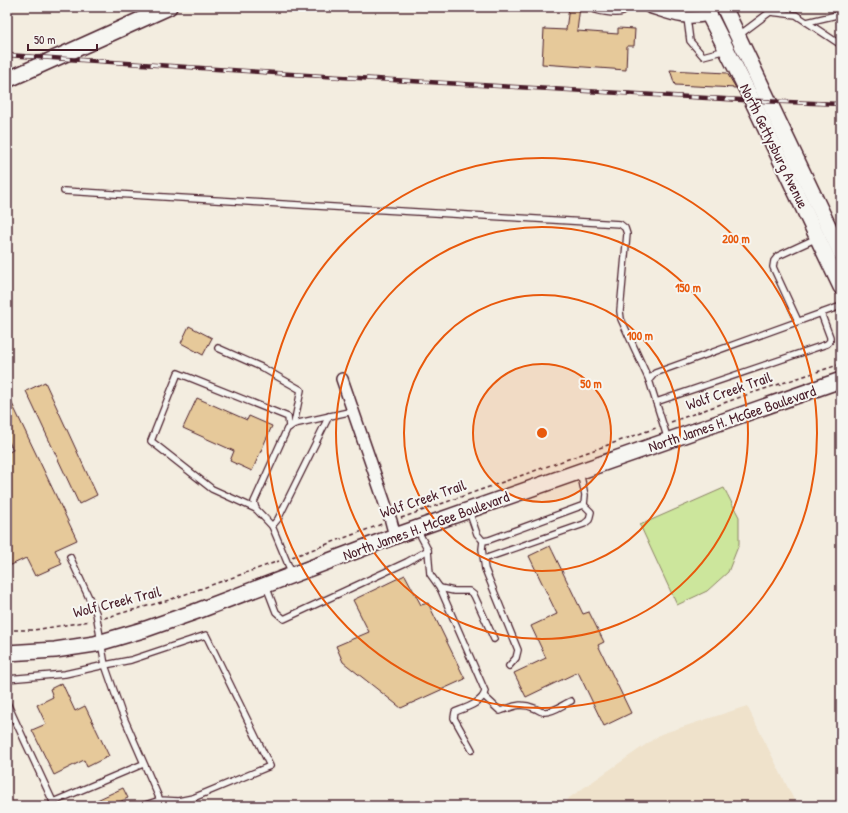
<svg xmlns="http://www.w3.org/2000/svg" width="848" height="813" font-family="'Patrick Hand',sans-serif">
<rect width="100%" height="100%" fill="#f3ede0"/>
<filter id="ink" filterUnits="userSpaceOnUse"><feTurbulence type="fractalNoise" baseFrequency=".025" numOctaves="2"/><feDisplacementMap in="SourceGraphic" scale="8" xChannelSelector="R" yChannelSelector="G"/><feConvolveMatrix kernelMatrix="1 2 1 2 8 2 1 2 1" color-interpolation-filters="sRGB"/></filter>
<g filter="url(#ink)">
<!-- built -->
<polygon fill="#efe2cb" points="747,706 797,806 564,806 569,798 661,734"/>
<!-- green -->
<polygon fill="#cce69c" stroke="#8b8264" points="724,488 739,517 739,544 728,572 707,591 677,605 640,525"/>
<!-- building -->
<g fill="#e6c99a" stroke="#4a1f2b">
<polygon points="569,7 580,7 577,31 618,34 618,28 635,29 634,46 627,46 626,70 542,64 544,29 566,30"/>
<polygon points="670,70 727,73 736,88 675,85"/>
<polygon points="189,326 212,338 203,355 181,343"/>
<polygon points="45,382 97,495 79,504 26,391"/>
<polygon points="7,393 77,540 55,550 62,564 35,576 26,558 7,567 7,453 13,450 7,438"/>
<polygon points="197,398 247,420 249,416 272,426 252,471 230,461 234,451 183,428"/>
<polygon points="550,546 583,614 589,612 604,642 598,645 631,713 604,726 578,672 526,697 514,673 546,658 531,626 557,614 529,556"/>
<polygon points="405,575 421,605 428,603 465,679 401,708 343,662 336,646 369,632 353,600"/>
<polygon points="62,683 75,711 85,706 109,756 87,767 84,760 54,775 32,730 46,724 37,705 53,697 50,689"/>
<polygon points="123,788 128,798 110,806 84,806"/>
</g>
<g fill="none" stroke-linecap="round" stroke-linejoin="round">
<defs>
<g id="lane">
<path d="M589,7C596,11 615,15 623,12C624,11 627,8 628,7"/>
<polyline points="687,18 690,41 703,56 726,50"/>
<polyline points="807,22 841,14"/>
<polyline points="738,36 770,12 796,15 841,45"/>
<polyline points="64,191 620,224 625,228 627,234 620,311 621,319 649,380"/>
<polyline points="798,321 773,267 774,261 778,256 817,238"/>
<polyline points="218,348 261,367 301,390 294,424"/>
<polyline points="656,402 827,344 830,341 830,337 821,313"/>
<polyline points="668,440 649,380 655,373 841,306"/>
<polyline points="580,472 585,495 584,505"/>
<polyline points="256,509 212,489 151,441 178,373 288,417 289,427"/>
<polyline points="469,511 477,534 483,541 489,540 584,505"/>
<polyline points="272,526 278,519 329,416"/>
<path d="M417,529L428,550L430,574L440,588L485,691C483,703 465,708 455,712L454,718L472,750"/>
<polyline points="483,541 482,549 485,569 518,650 516,658 509,666"/>
<polyline points="484,559 584,524 589,520 591,512 584,505"/>
<polyline points="292,574 272,526 256,509 254,502 287,429 294,424 353,411"/>
<polyline points="266,586 276,612 284,619 407,562 428,550"/>
<polyline points="440,588 454,591 469,591 474,595 494,639"/>
<polyline points="7,679 65,674 105,665 96,613 70,557"/>
<path d="M484,696L500,711C513,707 520,702 534,708C538,709 540,713 545,712C554,712 564,704 571,701"/>
<polyline points="7,703 55,806"/>
<polyline points="53,802 143,764"/>
<polyline points="142,806 160,800 121,711 105,665 131,660 206,635 270,766 193,798 178,801 160,800"/>
</g>
<g id="street">
<path d="M649,7C671,14 685,21 709,15"/>
<polyline points="342,379 391,521 395,536"/>
</g>
<g id="secondary">
<polyline points="705,7 752,100 841,287"/>
<polyline points="724,7 841,253"/>
<polyline points="7,80 169,7"/>
<polyline points="7,653 55,650 95,644 146,629 200,610 395,536 841,380"/>
</g>
</defs>
<!-- lane casing -->
<use href="#lane" stroke="#4a1f2b" stroke-width="8"/>
<!-- street casing -->
<use href="#street" stroke="#4a1f2b" stroke-width="14"/>
<!-- secondary casing -->
<use href="#secondary" stroke="#4a1f2b" stroke-width="18"/>
<!-- path -->
<g stroke="#4a1f2b" stroke-width="1.5" stroke-dasharray="4 3" stroke-linecap="butt">
<polyline points="671,422 749,394 841,364"/>
<polyline points="401,518 656,428"/>
<polyline points="292,557 382,524"/>
<polyline points="104,618 169,600 279,561"/>
<polyline points="7,630 34,630 90,621"/>
</g>
<!-- lane -->
<use href="#lane" stroke="#f6f6f2" stroke-width="5.5"/>
<!-- street -->
<use href="#street" stroke="#f6f6f2" stroke-width="11"/>
<!-- secondary -->
<use href="#secondary" stroke="#f6f6f2" stroke-width="15"/>
<defs>
<polyline id="rail" points="7,55 306,75 759,101 841,104"/>
</defs>
<!-- rail casing -->
<use href="#rail" stroke="#4a1f2b" stroke-width="4.5"/>
<!-- rail -->
<use href="#rail" stroke="#f6f6f2" stroke-width="3" stroke-dasharray="9" stroke-linecap="butt"/>
</g>
</g>
<!-- distance rings -->
<circle cx="542" cy="433" r="69" fill="#e8590c" fill-opacity=".12"/>
<g fill="none" stroke="#e8590c" stroke-width="2">
<circle cx="542" cy="433" r="69"/>
<circle cx="542" cy="433" r="138"/>
<circle cx="542" cy="433" r="206"/>
<circle cx="542" cy="433" r="275"/>
</g>
<g text-anchor="middle" stroke-width="4" stroke-linejoin="round" paint-order="stroke">
<!-- street labels -->
<g font-size="15" fill="#4a1f2b" stroke="#f6f6f2">
<text transform="translate(774 146) rotate(64)" y="5">North Gettysburg Avenue</text>
<text transform="translate(729 391) rotate(-19)" y="5">Wolf Creek Trail</text>
<text transform="translate(732 419) rotate(-19)" y="5">North James H. McGee Boulevard</text>
<text transform="translate(423 499) rotate(-19)" y="5">Wolf Creek Trail</text>
<text transform="translate(426 526) rotate(-20)" y="5">North James H. McGee Boulevard</text>
<text transform="translate(117 602) rotate(-14)" y="5">Wolf Creek Trail</text>
</g>
</g>
<circle cx="542" cy="433" r="6" fill="#e8590c" stroke="#f6f6f2" stroke-width="2"/>
<g font-size="12" text-anchor="middle" font-weight="bold" fill="#e8590c" stroke="#f6f6f2" stroke-width="4" stroke-linejoin="round" paint-order="stroke">
<text x="736" y="243">200 m</text>
<text x="688" y="292">150 m</text>
<text x="640" y="340">100 m</text>
<text x="591" y="388">50 m</text>
</g>
<!-- margin -->
<rect width="848" height="813" fill="none" stroke="#f6f6f2" stroke-width="24"/>
<rect x="12" y="12" width="824" height="789" fill="none" stroke="#4a1f2b" stroke-width="1.5" filter="url(#ink)"/>
<!-- scale -->
<path d="M28 44v6h69v-6" fill="none" stroke="#4a1f2b" stroke-width="2"/>
<text x="34" y="44" font-size="12" fill="#4a1f2b" stroke="#f6f6f2" stroke-width="3" paint-order="stroke">50 m</text>
</svg>
